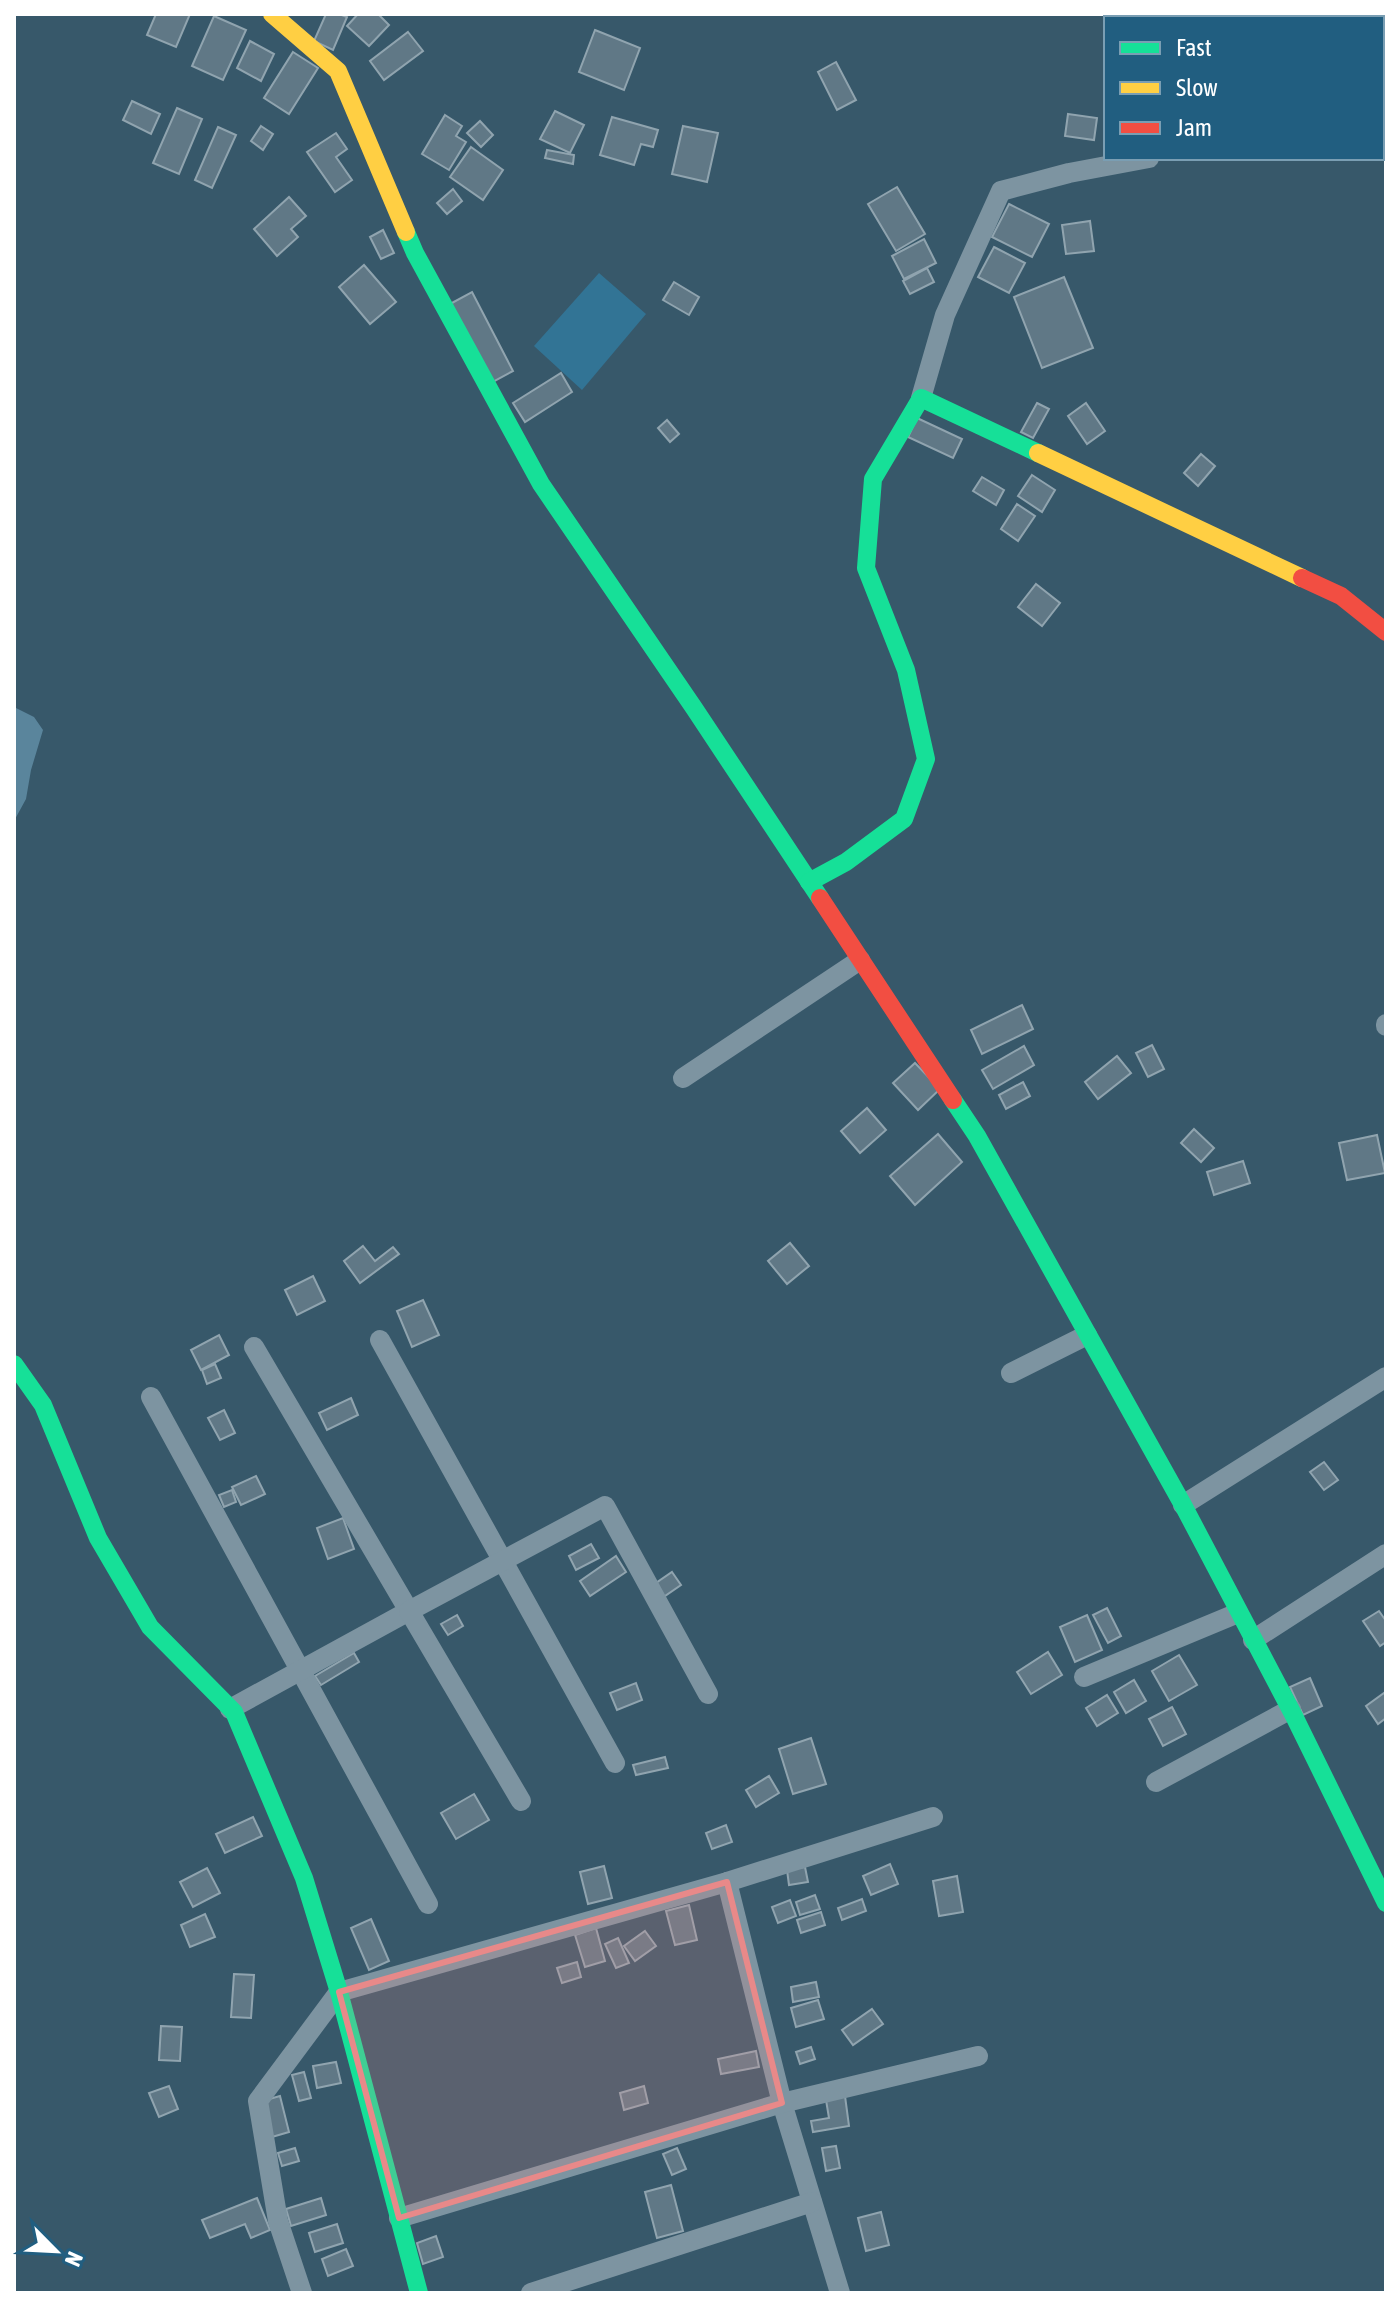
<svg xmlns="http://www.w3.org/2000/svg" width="1400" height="2307" font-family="'Asap Condensed',sans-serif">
<rect width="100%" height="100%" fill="#37586a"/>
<!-- green -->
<polygon fill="#327495" points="599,273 646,314 582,390 534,346"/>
<!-- water -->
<polygon fill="#5a859c" points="14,707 34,717 43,730 31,770 26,799 14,821"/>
<!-- building -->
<g fill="#607886" stroke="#90a4af" stroke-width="2">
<polygon points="156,14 190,14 176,47 147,35"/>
<polygon points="326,14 339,14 347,17 333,50 314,41"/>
<polygon points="358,14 382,14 380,16 389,25 369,46 347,26"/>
<polygon points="214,16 246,30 223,80 192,66"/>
<polygon points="595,30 640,48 624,90 579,72"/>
<polygon points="408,32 423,51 384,80 370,61"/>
<polygon points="250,41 274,54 261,81 237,68"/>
<polygon points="293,52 318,68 289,114 264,98"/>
<polygon points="836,62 856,100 837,110 818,72"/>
<polygon points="132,101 160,114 151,134 123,120"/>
<polygon points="177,108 202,119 179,174 153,163"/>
<polygon points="555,111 584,125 570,153 540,139"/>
<polygon points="1068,114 1097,118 1094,140 1065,136"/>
<polygon points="445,115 462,126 456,136 466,142 449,170 422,154"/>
<polygon points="612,117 658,130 653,147 641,144 634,165 600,155"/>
<polygon points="480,121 493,135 481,147 467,133"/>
<polygon points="261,126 273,134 263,150 251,141"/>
<polygon points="683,126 718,133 707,182 672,174"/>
<polygon points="218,127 236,135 212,188 195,180"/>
<polygon points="336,133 347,149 336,157 352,180 335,192 307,152"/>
<polygon points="471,147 503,170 483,200 450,177"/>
<polygon points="547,150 574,155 573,164 545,158"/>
<polygon points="897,187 925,234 896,251 868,204"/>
<polygon points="453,189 462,201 447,214 437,203"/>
<polygon points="289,197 306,216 291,229 298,237 277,256 254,229"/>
<polygon points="1009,204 1049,224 1032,257 992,237"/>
<polygon points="1090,221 1094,251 1066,254 1062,225"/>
<polygon points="383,230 394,253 381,259 370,237"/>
<polygon points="924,239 936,263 904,279 892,256"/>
<polygon points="994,247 1025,263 1009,293 978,277"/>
<polygon points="364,265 396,302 370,324 339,287"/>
<polygon points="927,268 934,282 910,294 903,281"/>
<polygon points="1064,277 1093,348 1042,368 1014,297"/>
<polygon points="674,282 699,297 689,315 663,300"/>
<polygon points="472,292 513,371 491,383 450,304"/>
<polygon points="561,373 572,392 525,422 513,403"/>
<polygon points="1037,403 1049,409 1033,438 1021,432"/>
<polygon points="1086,403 1105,431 1087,444 1068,416"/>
<polygon points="917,418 962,439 953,458 908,437"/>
<polygon points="667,420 679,434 670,442 658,428"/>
<polygon points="1201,454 1215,466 1198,486 1184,473"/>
<polygon points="1032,475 1055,490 1042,512 1018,496"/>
<polygon points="982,477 1004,490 996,505 973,491"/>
<polygon points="1017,504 1035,516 1018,541 1001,529"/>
<polygon points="1036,584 1060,603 1042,626 1018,607"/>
<polygon points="1022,1005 1033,1029 982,1054 971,1030"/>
<polygon points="1152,1045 1164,1069 1148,1077 1136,1053"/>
<polygon points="1024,1046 1034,1065 993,1089 982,1070"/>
<polygon points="1117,1056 1131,1073 1098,1099 1085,1082"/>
<polygon points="915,1063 940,1089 918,1110 893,1083"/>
<polygon points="1023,1082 1030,1096 1006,1109 999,1095"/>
<polygon points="867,1108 886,1130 860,1153 841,1131"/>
<polygon points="1194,1129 1214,1148 1201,1162 1181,1143"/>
<polygon points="938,1134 962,1162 915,1205 890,1176"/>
<polygon points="1377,1135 1385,1173 1347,1180 1339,1143"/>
<polygon points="1243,1161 1250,1183 1214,1195 1207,1172"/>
<polygon points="790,1243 809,1266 787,1284 768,1261"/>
<polygon points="363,1246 375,1261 393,1247 399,1254 360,1283 344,1261"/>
<polygon points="313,1276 325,1301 297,1315 285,1290"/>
<polygon points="423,1300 439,1335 412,1347 397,1311"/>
<polygon points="219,1335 229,1355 201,1370 191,1350"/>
<polygon points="215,1364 221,1378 207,1384 202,1370"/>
<polygon points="351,1398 358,1415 327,1430 319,1413"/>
<polygon points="224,1410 235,1433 220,1440 208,1418"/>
<polygon points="1324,1462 1338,1480 1324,1490 1310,1472"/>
<polygon points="256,1476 265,1494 241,1505 232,1487"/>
<polygon points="232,1490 236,1502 224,1507 219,1495"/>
<polygon points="343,1518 354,1549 328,1559 317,1528"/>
<polygon points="591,1544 599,1558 576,1570 569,1556"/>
<polygon points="616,1556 626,1572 590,1596 580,1581"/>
<polygon points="672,1572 681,1585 662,1598 653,1585"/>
<polygon points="1107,1608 1121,1636 1108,1643 1093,1615"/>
<polygon points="1379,1611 1386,1621 1386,1642 1380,1646 1363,1621"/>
<polygon points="457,1615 463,1626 448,1635 441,1624"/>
<polygon points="1087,1615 1102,1650 1075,1662 1060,1627"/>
<polygon points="1048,1652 1062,1675 1031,1694 1017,1672"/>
<polygon points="354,1653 359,1662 321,1685 315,1676"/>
<polygon points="1179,1655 1197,1685 1169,1701 1152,1671"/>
<polygon points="1310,1678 1322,1706 1303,1715 1290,1687"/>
<polygon points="1134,1680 1146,1701 1126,1713 1114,1692"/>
<polygon points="636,1683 642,1700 617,1710 610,1693"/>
<polygon points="1384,1693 1386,1696 1386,1718 1378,1724 1366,1706"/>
<polygon points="1107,1695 1118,1713 1097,1726 1086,1708"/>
<polygon points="1172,1707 1186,1734 1163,1746 1149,1719"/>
<polygon points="811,1738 826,1784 793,1794 779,1749"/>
<polygon points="665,1757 668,1768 636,1775 633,1765"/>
<polygon points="769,1776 779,1793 756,1807 746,1790"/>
<polygon points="474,1794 489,1820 456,1839 441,1813"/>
<polygon points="253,1817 262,1836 225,1853 216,1834"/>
<polygon points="726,1825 732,1842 712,1849 706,1833"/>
<polygon points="890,1864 898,1884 871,1895 863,1876"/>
<polygon points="604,1866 612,1898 588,1904 580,1872"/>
<polygon points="805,1867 808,1882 789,1885 787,1870"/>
<polygon points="207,1868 220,1893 193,1907 180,1882"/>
<polygon points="957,1876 963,1912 939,1916 933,1881"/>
<polygon points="815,1895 820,1909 800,1915 796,1902"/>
<polygon points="862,1899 866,1911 842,1920 838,1908"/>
<polygon points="790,1900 796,1916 778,1923 772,1907"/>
<polygon points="689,1905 697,1940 675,1945 666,1911"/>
<polygon points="821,1912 825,1925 801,1933 797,1920"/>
<polygon points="205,1914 215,1937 190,1947 181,1925"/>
<polygon points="371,1919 389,1961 369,1970 351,1928"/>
<polygon points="596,1928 605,1961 585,1967 575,1935"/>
<polygon points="645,1931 656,1946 635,1961 624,1946"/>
<polygon points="618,1938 629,1963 616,1968 605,1944"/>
<polygon points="577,1962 581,1977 562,1983 557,1968"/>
<polygon points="234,1974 254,1975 251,2018 231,2017"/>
<polygon points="816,1982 819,1997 793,2002 791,1987"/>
<polygon points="818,2000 824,2019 796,2027 791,2008"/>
<polygon points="872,2009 883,2024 853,2045 842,2030"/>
<polygon points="161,2026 182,2027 180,2061 159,2060"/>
<polygon points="811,2047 815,2059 800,2064 796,2052"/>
<polygon points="756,2051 759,2067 721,2074 718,2059"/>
<polygon points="336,2062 341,2083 317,2088 313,2066"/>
<polygon points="304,2072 311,2098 299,2101 292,2075"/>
<polygon points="169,2086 178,2109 159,2117 149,2093"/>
<polygon points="644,2086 648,2103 624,2110 620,2093"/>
<polygon points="280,2096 289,2132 272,2137 262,2101"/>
<polygon points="845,2096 849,2126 813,2132 811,2121 829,2118 826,2100"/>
<polygon points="836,2146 840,2168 826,2171 822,2148"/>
<polygon points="295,2148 299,2161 282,2166 278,2153"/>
<polygon points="677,2148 686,2169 672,2175 663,2154"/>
<polygon points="671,2185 683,2231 657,2238 645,2192"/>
<polygon points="257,2198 270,2230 251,2238 245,2224 210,2238 202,2220"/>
<polygon points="321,2198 326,2215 291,2226 286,2209"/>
<polygon points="881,2212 889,2245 866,2251 858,2218"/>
<polygon points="337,2224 343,2243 315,2252 309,2233"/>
<polygon points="436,2236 443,2257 423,2264 417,2243"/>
<polygon points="346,2249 353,2266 328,2276 322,2259"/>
</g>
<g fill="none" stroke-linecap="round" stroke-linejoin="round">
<!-- street -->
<g stroke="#7d94a1" stroke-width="20">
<polyline points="1329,18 1330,14"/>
<polyline points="921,398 945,315 1001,191 1069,173 1149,158"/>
<polyline points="1386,1024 1386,1026"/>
<polyline points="683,1078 860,960"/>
<polyline points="380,1340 615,1763"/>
<polyline points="1011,1373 1087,1335"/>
<polyline points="151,1397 428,1904"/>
<polyline points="1183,1505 1386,1377"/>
<polyline points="1253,1640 1386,1554"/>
<polyline points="1084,1677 1238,1613"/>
<polyline points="230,1709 409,1611 254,1347"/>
<polyline points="1156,1782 1291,1709"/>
<polyline points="521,1801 409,1611 605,1506 708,1694"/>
<polyline points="727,1882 782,2103 840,2293"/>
<polyline points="399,2218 782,2103 978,2056"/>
<polyline points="302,2293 278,2221 258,2101 339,1992 727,1882 933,1817"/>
<polyline points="531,2293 812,2202"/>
</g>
<!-- fast -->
<g stroke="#16e098" stroke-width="18">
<polyline points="406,232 415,253 541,484 694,708 820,898"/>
<polyline points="809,882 846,862 904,819 926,759 906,670 866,568 873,479 921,398 1038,453"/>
<polyline points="953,1100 977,1136 1183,1505 1294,1716 1386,1903"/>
<polyline points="14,1364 43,1405 98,1538 150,1627 234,1712 304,1878 339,1992 419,2293"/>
</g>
<!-- slow -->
<g stroke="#ffcf43" stroke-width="18">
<polyline points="272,14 338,71 406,232"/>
<polyline points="1038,453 1302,578"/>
</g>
<!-- jam -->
<g stroke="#f24e42" stroke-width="18">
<polyline points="1302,578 1341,596 1386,632"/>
<polyline points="820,898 953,1100"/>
</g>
</g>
<!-- marked area -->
<path fill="#e88989" fill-opacity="0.2" stroke="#e88989" stroke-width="6" stroke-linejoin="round" d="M727,1882L782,2103L399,2218L339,1992Z"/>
<!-- border -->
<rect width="1400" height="2307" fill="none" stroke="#ffffff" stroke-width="32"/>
<!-- legend -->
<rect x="1104" y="16" width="280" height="144" fill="#215e80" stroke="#7a9eb3" stroke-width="2"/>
<rect x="1120" y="42" width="40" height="12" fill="#16e098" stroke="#7a9eb3" stroke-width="2"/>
<text x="1176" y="56" font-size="24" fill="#ffffff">Fast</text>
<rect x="1120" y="82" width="40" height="12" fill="#ffcf43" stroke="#7a9eb3" stroke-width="2"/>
<text x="1176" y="96" font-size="24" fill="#ffffff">Slow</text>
<rect x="1120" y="122" width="40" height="12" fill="#f24e42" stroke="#7a9eb3" stroke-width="2"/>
<text x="1176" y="136" font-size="24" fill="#ffffff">Jam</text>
<!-- north arrow -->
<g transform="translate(56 2251) rotate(114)" stroke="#215e80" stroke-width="6" paint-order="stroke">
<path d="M0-6L14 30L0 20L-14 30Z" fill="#ffffff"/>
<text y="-12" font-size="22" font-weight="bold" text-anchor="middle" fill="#ffffff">N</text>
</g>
</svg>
